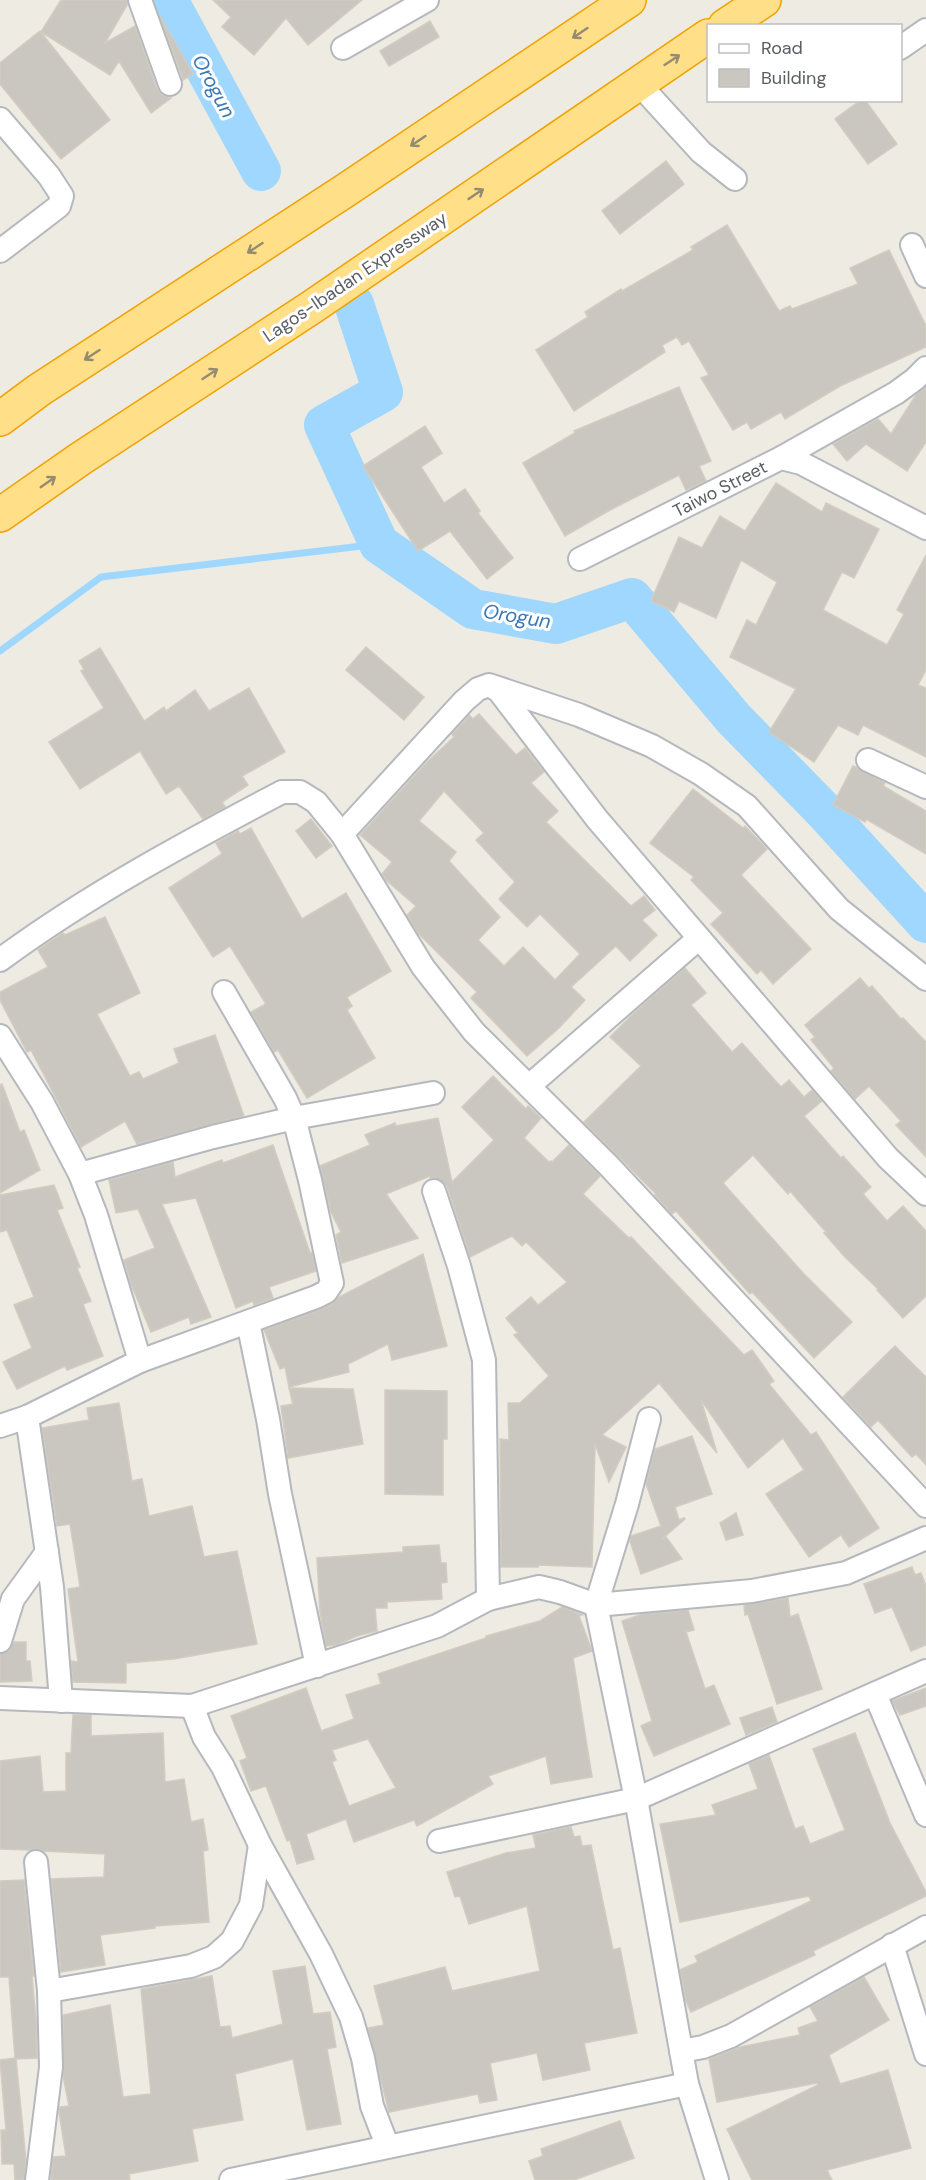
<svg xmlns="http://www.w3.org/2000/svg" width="926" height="2180" font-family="'DM Sans',sans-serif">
<rect width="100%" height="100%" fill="#edebe2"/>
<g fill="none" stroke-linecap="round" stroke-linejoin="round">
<!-- stream -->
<polyline stroke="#a0d7ff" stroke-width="7" points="0,651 101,577 379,544"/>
<!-- river -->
<g stroke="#a0d7ff" stroke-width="40">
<polyline points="168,0 261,171"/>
<polyline points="354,304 383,392 324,425 379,544 473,609 556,624 632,598 734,719 823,810 926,923"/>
</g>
</g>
<!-- building -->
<g fill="#cac7c1" stroke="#d2ccc0" stroke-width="1.5" fill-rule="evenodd">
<polygon points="61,0 127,0 127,5 105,43 135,26 157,89 162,95 171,98 151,113 119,61 110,75 41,32"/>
<polygon points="213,0 362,0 308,45 286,18 254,55 222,27 231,17"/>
<polygon points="160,16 193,74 183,80 183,79"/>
<polygon points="430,21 439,37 389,66 380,51"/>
<polygon points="40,31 110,120 61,159 0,84 0,63"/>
<polygon points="861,100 865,100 897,144 868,164 835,119"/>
<polygon points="666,161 684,184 620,234 602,211"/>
<polygon points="727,225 779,311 790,306 792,309 858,284 850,268 889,250 926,326 926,347 840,386 785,419 781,412 751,429 747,422 733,430 701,378 709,375 689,341 682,345 677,337 662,345 665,352 574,411 536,350 588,317 585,312 621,289 622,291 693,250 691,247"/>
<polygon points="679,387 711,461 699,466 706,481 686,490 679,475 610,510 565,536 523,463 575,433 574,431"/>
<polygon points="926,387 926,442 907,471 866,444 847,461 833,444 878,419 891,434 916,395"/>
<polygon points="425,426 442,453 421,467 444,503 465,489 480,511 478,513 513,558 487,579 450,531 418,551 363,466"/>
<polygon points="776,483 822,512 826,503 879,529 854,578 842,572 823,610 887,645 904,614 897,610 926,555 926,670 918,685 926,688 926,757 863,725 858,735 838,725 814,762 769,732 796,689 730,657 747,620 756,625 777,582 741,560 716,618 679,601 674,612 651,601 679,537 702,548 720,516 745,531"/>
<polygon points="366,647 424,697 404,720 346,670"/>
<polygon points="100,648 144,721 164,707 166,711 195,690 209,711 249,688 285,752 242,776 248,785 222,802 225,807 203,819 179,786 166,794 140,751 80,789 49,742 104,708 81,671 84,669 79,661"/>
<path d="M479,714L516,755L525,748L544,772L531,783L558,811L546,822L631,906L644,896L655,910L642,920L657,935L630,961L616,946L571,987L585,1000L559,1028L527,1056L471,998L477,992L418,933L407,915L416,906L386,880L382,874L392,862L360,835L426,763L454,737L452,734L468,717L469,715L473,719ZM444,791L484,833L476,840L515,882L499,899L527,927L540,914L580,954L555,980L523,947L504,966L478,940L500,917L449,861L456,852L419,821Z"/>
<polygon points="853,766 885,783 883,786 926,811 926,854 866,819 865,822 833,805"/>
<polygon points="693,789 743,828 745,826 767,849 741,875 811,949 773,984 761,970 757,974 711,924 723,913 691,880 694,877 650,843"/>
<polygon points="311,819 332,846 316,858 296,831"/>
<polygon points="251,828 302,919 346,893 391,971 347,997 352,1006 347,1010 375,1058 307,1098 278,1050 274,1052 251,1012 266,1004 230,946 213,957 169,888 222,854 216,843 238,831 240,834"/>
<polygon points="105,917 140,993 97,1014 130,1076 139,1072 143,1079 179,1063 174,1049 215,1035 244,1116 137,1144 125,1121 81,1147 31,1050 27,1052 0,1000 0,992 48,967 38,950 63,933 65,935"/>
<polygon points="685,968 706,993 691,1005 732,1052 742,1043 781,1087 789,1080 804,1097 812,1090 822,1101 804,1116 841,1158 843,1156 871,1187 863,1194 887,1221 903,1206 926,1231 926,1296 903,1318 877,1290 878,1289 844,1256 824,1233 826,1232 790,1191 788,1194 753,1155 723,1183 803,1273 852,1322 814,1358 752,1292 750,1294 676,1211 672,1214 655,1195 656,1194 584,1122 641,1066 610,1037 635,1012"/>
<polygon points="860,978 869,988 872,986 901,1019 903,1018 926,1042 926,1157 896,1125 901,1121 869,1086 855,1099 831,1071 834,1068 811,1040 815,1037 805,1025"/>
<polygon points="493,1076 526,1109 528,1106 541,1118 524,1138 549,1162 551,1161 552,1162 569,1145 600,1176 583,1194 629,1238 631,1237 744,1355 752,1350 774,1381 769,1384 811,1435 816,1432 879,1528 849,1547 841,1535 809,1557 766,1494 804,1470 783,1438 748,1468 701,1400 717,1453 659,1383 602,1435 626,1447 609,1482 595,1444 592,1567 538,1565 538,1567 501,1567 500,1439 509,1440 508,1403 520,1403 549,1376 514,1335 518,1333 506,1318 531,1297 538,1305 567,1282 526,1242 522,1246 512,1236 470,1257 447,1186 442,1181 436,1178 430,1178 430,1176 386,1194 418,1238 342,1263 336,1235 341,1232 331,1212 320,1166 370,1145 365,1135 395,1123 396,1126 438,1118 452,1182 494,1140 462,1107"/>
<polygon points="2,1084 20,1132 24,1130 40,1170 0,1193 0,1085"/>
<polygon points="273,1145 310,1253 312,1252 316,1271 269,1287 273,1298 254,1305 253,1301 236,1308 196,1198 162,1204 211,1317 191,1324 189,1317 151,1332 131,1284 124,1260 155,1248 138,1209 116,1213 109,1180 173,1162 175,1177 222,1160 223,1163"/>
<polygon points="54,1185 63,1208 57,1210 80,1267 77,1268 91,1301 83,1304 103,1356 67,1370 65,1366 17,1389 3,1362 32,1348 14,1305 34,1297 7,1230 0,1232 0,1195"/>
<polygon points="423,1254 447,1346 392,1360 388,1344 348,1364 349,1372 289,1387 285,1367 280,1369 264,1330 322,1309 333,1304 339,1297"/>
<polygon points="895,1346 926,1377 926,1465 916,1454 912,1457 878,1420 871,1427 843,1397"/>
<polygon points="289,1388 353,1389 363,1444 288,1458 281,1406 293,1404"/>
<polygon points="385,1390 447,1391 447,1439 443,1439 443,1495 385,1494"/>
<polygon points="119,1403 132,1481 142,1479 149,1516 192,1506 204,1557 237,1551 257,1644 174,1659 126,1663 126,1683 73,1682 71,1661 78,1662 68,1589 80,1587 70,1524 57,1526 42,1428 89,1420 87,1408"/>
<polygon points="692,1436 712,1494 675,1507 679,1520 684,1518 685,1519 662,1539 666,1537 682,1559 641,1574 630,1541 631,1536 661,1526 646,1484 655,1449"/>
<polygon points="736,1513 743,1535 726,1540 720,1523"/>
<polygon points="439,1545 441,1563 446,1563 447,1582 441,1583 442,1599 387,1602 387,1608 375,1608 377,1631 357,1636 336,1645 326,1646 320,1612 317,1558 403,1552 403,1547"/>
<polygon points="912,1567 915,1575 921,1573 926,1586 926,1645 911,1651 892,1607 875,1613 864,1584"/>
<polygon points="788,1598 790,1617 798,1614 822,1689 777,1704 748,1614 745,1615 744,1605"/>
<path d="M562,1607L582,1615L579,1616L592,1651L573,1658L592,1777L551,1784L546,1756L488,1776L493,1784L417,1826L414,1820L354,1842L346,1819L306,1834L314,1859L297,1864L290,1840L287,1841L266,1786L251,1791L240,1761L247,1758L231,1716L306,1688L321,1731L354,1719L346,1695L381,1684L378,1674L486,1638V1636L540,1621ZM368,1739L396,1788L349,1806L332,1762L336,1760L332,1750Z"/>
<polygon points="688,1610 694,1630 686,1632 705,1689 714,1685 730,1724 654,1756 641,1726 652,1721 622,1621 643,1614"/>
<polygon points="14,1642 26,1642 26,1661 30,1661 32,1681 0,1682 0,1654 9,1651"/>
<polygon points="926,1688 926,1706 900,1715 892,1701"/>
<polygon points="772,1707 777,1722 746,1735 740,1718"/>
<polygon points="73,1715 91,1715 91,1736 163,1733 165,1782 184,1779 191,1822 203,1819 208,1850 203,1851 209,1922 155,1926 155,1928 100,1935 105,1965 61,1972 51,1879 104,1877 105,1854 43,1851 35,1849 30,1850 0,1849 0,1761 40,1756 43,1792 66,1791 66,1753 71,1753"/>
<polygon points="855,1733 890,1823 926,1892 926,1896 813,1951 815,1955 691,2012 686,2001 680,1970 698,1962 695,1956 811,1901 809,1896 680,1922 660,1824 716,1815 712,1805 758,1789 749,1764 769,1755 795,1829 803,1826 810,1844 845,1830 813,1749"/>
<polygon points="571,1827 574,1837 580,1836 582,1846 591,1845 613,1950 620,1948 637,2033 584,2043 590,2070 543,2080 537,2053 490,2063 497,2100 480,2103 478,2094 389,2112 368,2028 384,2025 374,1986 445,1967 452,1991 540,1971 527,1906 469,1924 460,1896 455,1897 447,1872 506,1853 536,1848 533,1835"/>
<polygon points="24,1880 34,1976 32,1976 36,2020 37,2058 16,2059 26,2161 24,2180 15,2180 14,2164 2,2164 1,2130 6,2130 0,2060 15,2058 9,1977 0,1977 0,1881"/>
<polygon points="305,1966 313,2014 330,2012 336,2047 327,2049 341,2124 307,2130 293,2059 235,2074 243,2120 192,2129 198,2161 129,2174 130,2180 51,2180 53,2157 66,2156 59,2112 60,2107 69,2106 63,2076 63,2015 110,2005 123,2097 151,2094 141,1989 212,1976 220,2027 230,2026 232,2038 283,2024 273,1971"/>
<polygon points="864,1977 889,2020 829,2055 840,2084 888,2070 911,2148 827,2170 832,2180 752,2180 727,2129 818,2085 817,2083 717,2102 709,2059 740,2047 800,2035 798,2028 818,2021 810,2007"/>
<polygon points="620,2121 634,2158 574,2180 535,2180 529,2161 543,2156 541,2149"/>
</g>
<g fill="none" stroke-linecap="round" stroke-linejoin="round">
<defs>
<g id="minor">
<polyline points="140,0 170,84"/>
<polyline points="343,48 427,0"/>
<polyline points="900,48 926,30"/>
<polyline points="638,83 701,152 735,179"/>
<polyline points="0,119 49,176 62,196 59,206 0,251"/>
<polyline points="912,245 926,276"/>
<polyline points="781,458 896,393 915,379 926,368"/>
<polyline points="580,559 781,458 801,463 926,528"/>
<polyline points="493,687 499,691 597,819 888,1158 926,1194"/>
<polyline points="868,760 926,787"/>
<polyline points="342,834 464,701 478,689 489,685 579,715 652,746 701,774 747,806 839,909 926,979"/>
<path d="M0,960C88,895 185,843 282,792H300L316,802L342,834L423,967L474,1032L609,1166L926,1506"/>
<polyline points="0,1036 42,1102 80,1174 96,1215 140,1361"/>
<polyline points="529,1086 698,939"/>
<polyline points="80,1174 213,1137 294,1118 433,1093"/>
<polyline points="434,1191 459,1266 484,1360 488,1599"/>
<polyline points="248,1322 268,1419 280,1494 317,1666"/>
<polyline points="27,1417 52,1587 61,1701"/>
<polyline points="649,1419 627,1504 596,1605 636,1799 687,2084 717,2180"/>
<polyline points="0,1426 27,1417 140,1361 316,1297 326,1292 332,1283 310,1180 294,1118 285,1098 224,992"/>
<polyline points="0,1641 13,1599 47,1552"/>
<polyline points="875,1694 926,1815"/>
<polyline points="0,1698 192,1706 437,1626 488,1599 539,1587 560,1592 596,1605 752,1591 846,1573 926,1538"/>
<polyline points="192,1706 204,1737 223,1767 260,1845 321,1954 351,2017 363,2058 372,2106 387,2145"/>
<polyline points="439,1841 636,1799 926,1671"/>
<polyline points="36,1862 49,1991 51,2067 37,2180"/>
<polyline points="892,1945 926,2054"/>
<polyline points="49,1991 191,1966 214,1957 232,1941 251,1905 260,1845"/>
<polyline points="681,2051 703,2047 731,2036 926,1927"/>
<polyline points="231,2180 687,2084"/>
</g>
<g id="highway">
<polyline points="725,26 764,0"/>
<polyline points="0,419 39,390 346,190 629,0"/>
<polyline points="0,515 80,459 312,307 708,36"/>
</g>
</defs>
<!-- minor casing -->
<use href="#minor" stroke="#b5b8bd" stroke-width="26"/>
<!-- highway casing -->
<use href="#highway" stroke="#efa200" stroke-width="36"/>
<!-- minor -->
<use href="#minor" stroke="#fff" stroke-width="22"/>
<!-- highway -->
<use href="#highway" stroke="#ffdf87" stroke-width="33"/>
</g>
<!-- one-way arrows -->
<defs><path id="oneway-shaft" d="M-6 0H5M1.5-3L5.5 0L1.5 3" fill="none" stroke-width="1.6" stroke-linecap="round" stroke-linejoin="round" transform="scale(1.5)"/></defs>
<g stroke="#948b70">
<use href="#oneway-shaft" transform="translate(580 33) rotate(146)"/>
<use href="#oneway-shaft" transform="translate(672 60) rotate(-33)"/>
<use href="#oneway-shaft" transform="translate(418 141) rotate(146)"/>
<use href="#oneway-shaft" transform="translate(476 194) rotate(-34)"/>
<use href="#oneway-shaft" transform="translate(255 248) rotate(147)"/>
<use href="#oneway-shaft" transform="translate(92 355) rotate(147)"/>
<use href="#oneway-shaft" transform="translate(210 374) rotate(-33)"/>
<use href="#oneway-shaft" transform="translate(48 482) rotate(-35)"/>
</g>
<g text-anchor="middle" stroke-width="6" stroke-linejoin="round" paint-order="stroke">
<!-- street labels -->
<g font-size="18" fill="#5a5e63" stroke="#fff">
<text transform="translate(355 277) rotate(-34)" y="6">Lagos-Ibadan Expressway</text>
<text transform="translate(720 489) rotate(-27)" y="6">Taiwo Street</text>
</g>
<!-- water labels -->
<g font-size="20" font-style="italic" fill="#3b77b3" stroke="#fff">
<text transform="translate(214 86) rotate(62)" y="7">Orogun</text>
<text transform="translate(517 616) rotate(9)" y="7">Orogun</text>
</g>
</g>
<!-- legend -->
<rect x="707" y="24" width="195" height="78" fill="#ffffff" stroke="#bdbfc1" stroke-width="1.5"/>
<rect x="719" y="44" width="30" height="9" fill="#ffffff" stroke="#bdbfc1" stroke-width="1.5"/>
<text x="761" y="54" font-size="18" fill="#5a5e63">Road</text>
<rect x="719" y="69" width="30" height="18" fill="#cac7c1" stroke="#bdbfc1" stroke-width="1.5"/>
<text x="761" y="84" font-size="18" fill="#5a5e63">Building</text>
</svg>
